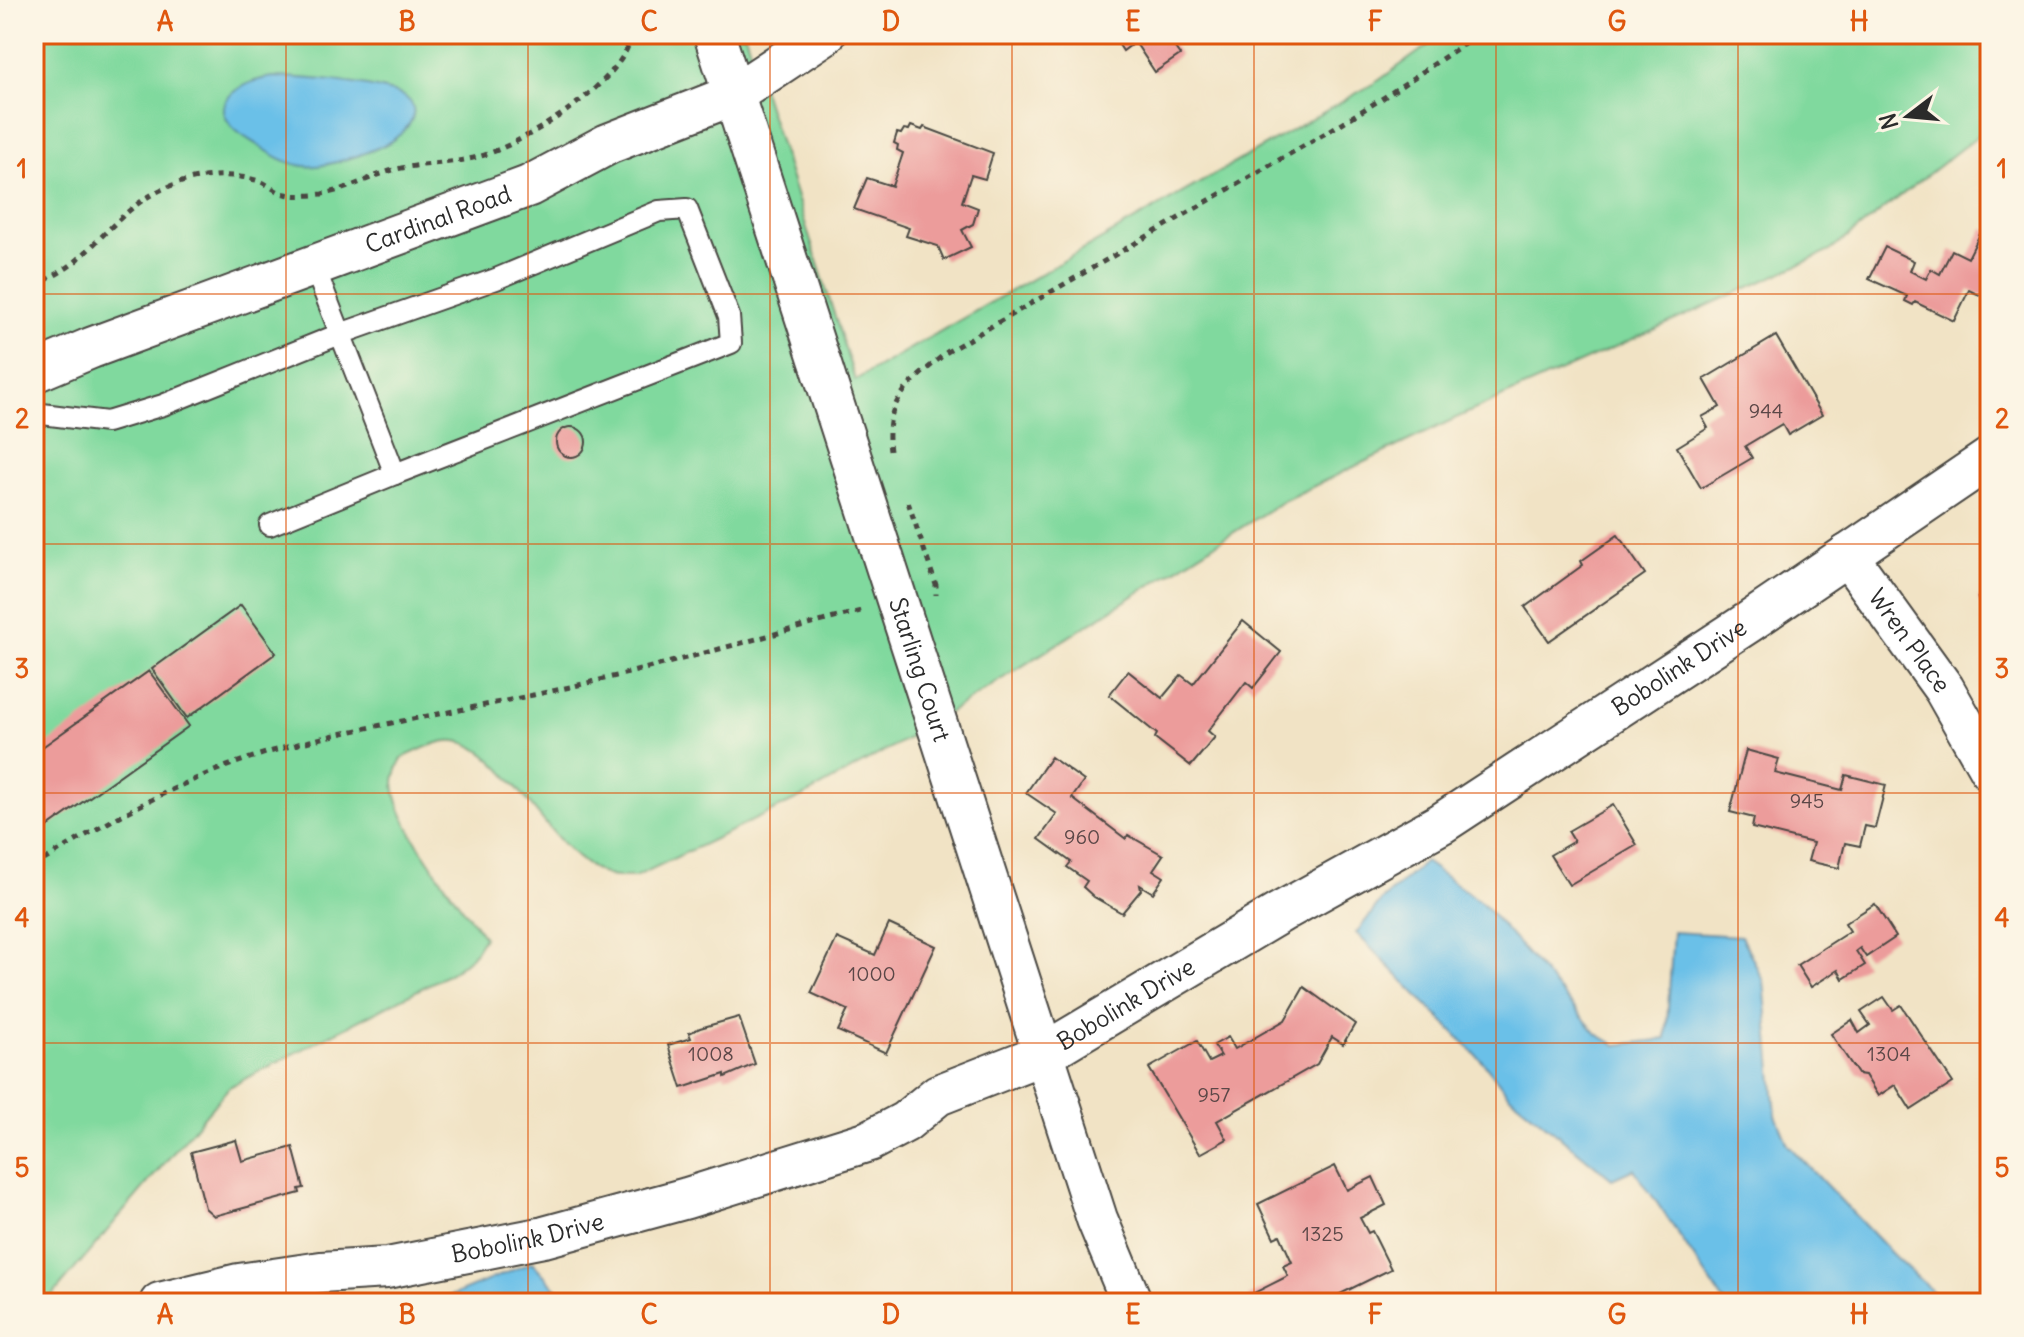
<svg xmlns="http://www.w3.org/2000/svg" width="2024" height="1337" font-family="Delius,sans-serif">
<rect width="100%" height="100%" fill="#fcf5e5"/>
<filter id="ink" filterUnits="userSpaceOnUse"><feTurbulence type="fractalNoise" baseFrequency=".0125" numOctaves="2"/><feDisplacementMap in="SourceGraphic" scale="16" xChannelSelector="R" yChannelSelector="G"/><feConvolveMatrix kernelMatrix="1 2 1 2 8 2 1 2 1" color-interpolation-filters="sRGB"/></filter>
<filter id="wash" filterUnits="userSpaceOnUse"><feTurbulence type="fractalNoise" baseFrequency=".006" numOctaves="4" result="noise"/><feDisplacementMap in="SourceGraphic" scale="32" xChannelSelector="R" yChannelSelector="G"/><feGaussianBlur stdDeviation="1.8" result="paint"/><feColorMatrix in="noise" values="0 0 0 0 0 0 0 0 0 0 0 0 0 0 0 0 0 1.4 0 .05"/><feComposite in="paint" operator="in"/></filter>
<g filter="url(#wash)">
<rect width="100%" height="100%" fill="#f1e3c5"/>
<!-- green -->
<path fill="#80d99e" stroke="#568264" stroke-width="2" d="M34,34H745L855,380L1378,81L1444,34H1990V126L1830,251L1456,418L1285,500L915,734L804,796L635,877C627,876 617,878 610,876C549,860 505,736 448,741C433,742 416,752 402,758C399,765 394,774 394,782C395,827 458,900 484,937L472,956L451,973L229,1087L46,1303H34Z"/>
<!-- water -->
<g fill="#6bc0e8" stroke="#4b768a" stroke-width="2">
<path d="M273,77C313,78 351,81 389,91C429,100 414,129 386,144C368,153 324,169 304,166C287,164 273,155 259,146C250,140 237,134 230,124C208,96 252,79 273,77Z"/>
<polygon points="1425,862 1482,903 1597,1034 1616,1045 1666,1039 1673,932 1741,936 1764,981 1776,1115 1788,1145 1892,1254 1945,1303 1725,1303 1634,1169 1612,1179 1509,1095 1482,1061 1356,933 1382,900"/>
<polygon points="532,1262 570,1303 433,1303 434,1303"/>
</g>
<g id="blocks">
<!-- building -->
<g fill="#ec9c9b">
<polygon points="1112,34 1183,34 1171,42 1180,55 1155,72 1135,42 1123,51"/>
<polygon points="911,126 922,130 924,127 993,153 985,179 971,175 962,202 978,208 973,224 962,230 971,247 944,260 938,246 906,236 909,228 854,209 867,178 892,186 903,153 897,150 898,145 894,143 897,133 901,134 904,129 909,130"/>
<polygon points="1983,228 1990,231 1990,300 1969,290 1954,321 1915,302 1913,305 1905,301 1907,296 1869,279 1885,247 1914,261 1910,271 1926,279 1931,269 1940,274 1952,250 1968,258"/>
<polygon points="1776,336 1822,415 1788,435 1782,424 1745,446 1752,458 1701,488 1677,447 1708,428 1702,417 1720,407 1704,379"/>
<circle cx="571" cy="442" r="15"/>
<polygon points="1618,535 1645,574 1549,641 1525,607 1583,565 1581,561"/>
<polygon points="1990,593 1990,627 1978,598"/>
<polygon points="241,605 276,653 187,718 152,669"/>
<polygon points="1243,621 1281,652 1253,688 1246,682 1208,731 1215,737 1191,766 1155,738 1157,734 1109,695 1128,671 1162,698 1181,675 1193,684"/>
<polygon points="149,671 189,726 35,836 34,753"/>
<polygon points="1746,750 1779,759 1775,773 1842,790 1846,775 1886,785 1875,828 1865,826 1860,846 1845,843 1839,868 1808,861 1813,843 1752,828 1754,818 1730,812"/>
<polygon points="1051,757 1084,781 1072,798 1126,839 1128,835 1163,855 1153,870 1164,877 1153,893 1140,885 1141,890 1122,913 1094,897 1083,887 1087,881 1067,867 1071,862 1039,839 1057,814 1026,793"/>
<polygon points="1613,805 1637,845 1569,885 1550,855 1574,841 1568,831"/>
<polygon points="1875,904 1896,937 1866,957 1860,948 1856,951 1865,965 1843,979 1838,970 1811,987 1797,965 1850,931 1845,923"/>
<polygon points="889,924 936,946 886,1053 838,1031 848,1010 811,993 837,938 875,955"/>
<polygon points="1304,987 1355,1024 1343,1044 1332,1037 1317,1064 1217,1121 1227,1139 1200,1154 1149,1068 1197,1041 1209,1062 1221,1056 1214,1045 1228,1037 1235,1049 1285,1020"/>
<polygon points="1884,997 1893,1010 1901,1005 1953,1083 1911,1110 1895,1085 1878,1096 1865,1075 1858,1074 1831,1034 1852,1020 1859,1033 1870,1025 1861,1012"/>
<polygon points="739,1017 755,1064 725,1077 725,1074 682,1088 668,1045 691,1038 689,1033 700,1028"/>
<polygon points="236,1140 242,1161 293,1147 304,1188 299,1189 300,1193 214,1216 205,1208 191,1152"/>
<polygon points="1335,1166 1347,1190 1373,1177 1386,1205 1360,1218 1368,1233 1372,1231 1391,1269 1322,1303 1251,1303 1248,1296 1288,1276 1283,1266 1292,1262 1280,1235 1274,1238 1258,1204"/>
</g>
</g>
</g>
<g filter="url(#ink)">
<use href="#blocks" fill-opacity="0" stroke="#494742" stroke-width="2"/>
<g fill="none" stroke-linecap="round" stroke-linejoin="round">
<defs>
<g id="service">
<polyline points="34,413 107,422 163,405 340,334 496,279 659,211 687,209 729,316 731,343 395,474 314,266"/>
<polyline points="270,525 395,474"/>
</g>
<g id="minor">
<path id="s1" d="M714,34L1097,1219L1132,1303"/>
<path id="s2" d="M34,372L91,348L529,186L608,144L733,95L825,34"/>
<path id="s3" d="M1847,555L1944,689L1990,770"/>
<path id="s4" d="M160,1303L239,1284L321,1272L387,1268L544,1237L687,1198L869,1141L905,1122L938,1095L1043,1054L1281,912L1442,823L1749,622L1990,458"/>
</g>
</defs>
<!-- service casing -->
<use href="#service" stroke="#494742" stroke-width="24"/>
<!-- minor casing -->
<use href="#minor" stroke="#494742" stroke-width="44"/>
<!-- path -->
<g stroke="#494742" stroke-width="5" stroke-dasharray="6 6" stroke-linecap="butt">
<path d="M34,286C48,279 64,271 76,261C107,234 130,201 170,186C199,175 229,172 259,181C268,184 277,193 286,194C296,197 312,195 322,194C349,190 372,175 397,169C425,163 454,164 481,156C523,144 627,81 631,34"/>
<path d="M890,451C883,399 911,383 947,352L1324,134L1383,98L1479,34"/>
<polyline points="908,502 936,585 936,595"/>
<path d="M34,866C102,825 174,783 250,758C343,728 439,716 533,695C644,672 752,639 861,611"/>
</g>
<!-- service -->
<use href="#service" stroke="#fff" stroke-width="20"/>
<!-- minor -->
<use href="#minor" stroke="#fff" stroke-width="40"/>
</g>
</g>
<!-- grid -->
<path fill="none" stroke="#df570e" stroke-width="2" stroke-opacity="0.55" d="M286,34V1303M528,34V1303M770,34V1303M1012,34V1303M1254,34V1303M1496,34V1303M1738,34V1303M34,294H1990M34,544H1990M34,793H1990M34,1043H1990"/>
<g text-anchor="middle" stroke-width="7" stroke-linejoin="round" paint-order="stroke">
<!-- number labels -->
<g font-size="20" fill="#5b4747">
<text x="1766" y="418">944</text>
<text x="1807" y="808">945</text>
<text x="1082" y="844">960</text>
<text x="872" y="981">1000</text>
<text x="711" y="1061">1008</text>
<text x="1889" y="1061">1304</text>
<text x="1214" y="1102">957</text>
<text x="1323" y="1241">1325</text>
</g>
<!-- street labels -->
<g font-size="24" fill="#2b2b2b" stroke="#fcf5e5">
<text dy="8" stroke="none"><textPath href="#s2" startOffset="432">Cardinal Road</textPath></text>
<text dy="8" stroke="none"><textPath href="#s3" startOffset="106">Wren Place</textPath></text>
<text dy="8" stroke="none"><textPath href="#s4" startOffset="1670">Bobolink Drive</textPath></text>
<text dy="8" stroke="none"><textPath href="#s1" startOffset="668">Starling Court</textPath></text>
<text dy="8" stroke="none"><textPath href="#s4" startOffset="1022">Bobolink Drive</textPath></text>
<text dy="8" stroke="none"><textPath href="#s4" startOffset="374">Bobolink Drive</textPath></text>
</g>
</g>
<!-- margin -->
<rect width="2024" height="1337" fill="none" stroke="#fcf5e5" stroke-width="88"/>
<!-- north arrow -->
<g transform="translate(1908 116) rotate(254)" stroke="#fcf5e5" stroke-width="6" paint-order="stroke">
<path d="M0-6L14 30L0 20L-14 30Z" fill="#2b2b2b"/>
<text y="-12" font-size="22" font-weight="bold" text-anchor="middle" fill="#2b2b2b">N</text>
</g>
<rect x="44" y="44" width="1936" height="1249" fill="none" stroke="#df570e" stroke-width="3"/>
<g font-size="26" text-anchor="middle" font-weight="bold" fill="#df570e">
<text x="165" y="31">A</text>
<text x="407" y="31">B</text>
<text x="649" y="31">C</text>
<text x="891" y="31">D</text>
<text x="1133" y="31">E</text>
<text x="1375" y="31">F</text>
<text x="1617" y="31">G</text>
<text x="1859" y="31">H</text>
<text x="22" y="178">1</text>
<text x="2002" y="178">1</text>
<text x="22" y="428">2</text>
<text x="2002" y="428">2</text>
<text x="22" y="678">3</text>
<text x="2002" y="678">3</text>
<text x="22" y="927">4</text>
<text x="2002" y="927">4</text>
<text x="22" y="1177">5</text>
<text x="2002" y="1177">5</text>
<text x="165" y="1324">A</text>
<text x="407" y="1324">B</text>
<text x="649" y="1324">C</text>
<text x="891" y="1324">D</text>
<text x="1133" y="1324">E</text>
<text x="1375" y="1324">F</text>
<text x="1617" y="1324">G</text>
<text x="1859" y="1324">H</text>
</g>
</svg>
